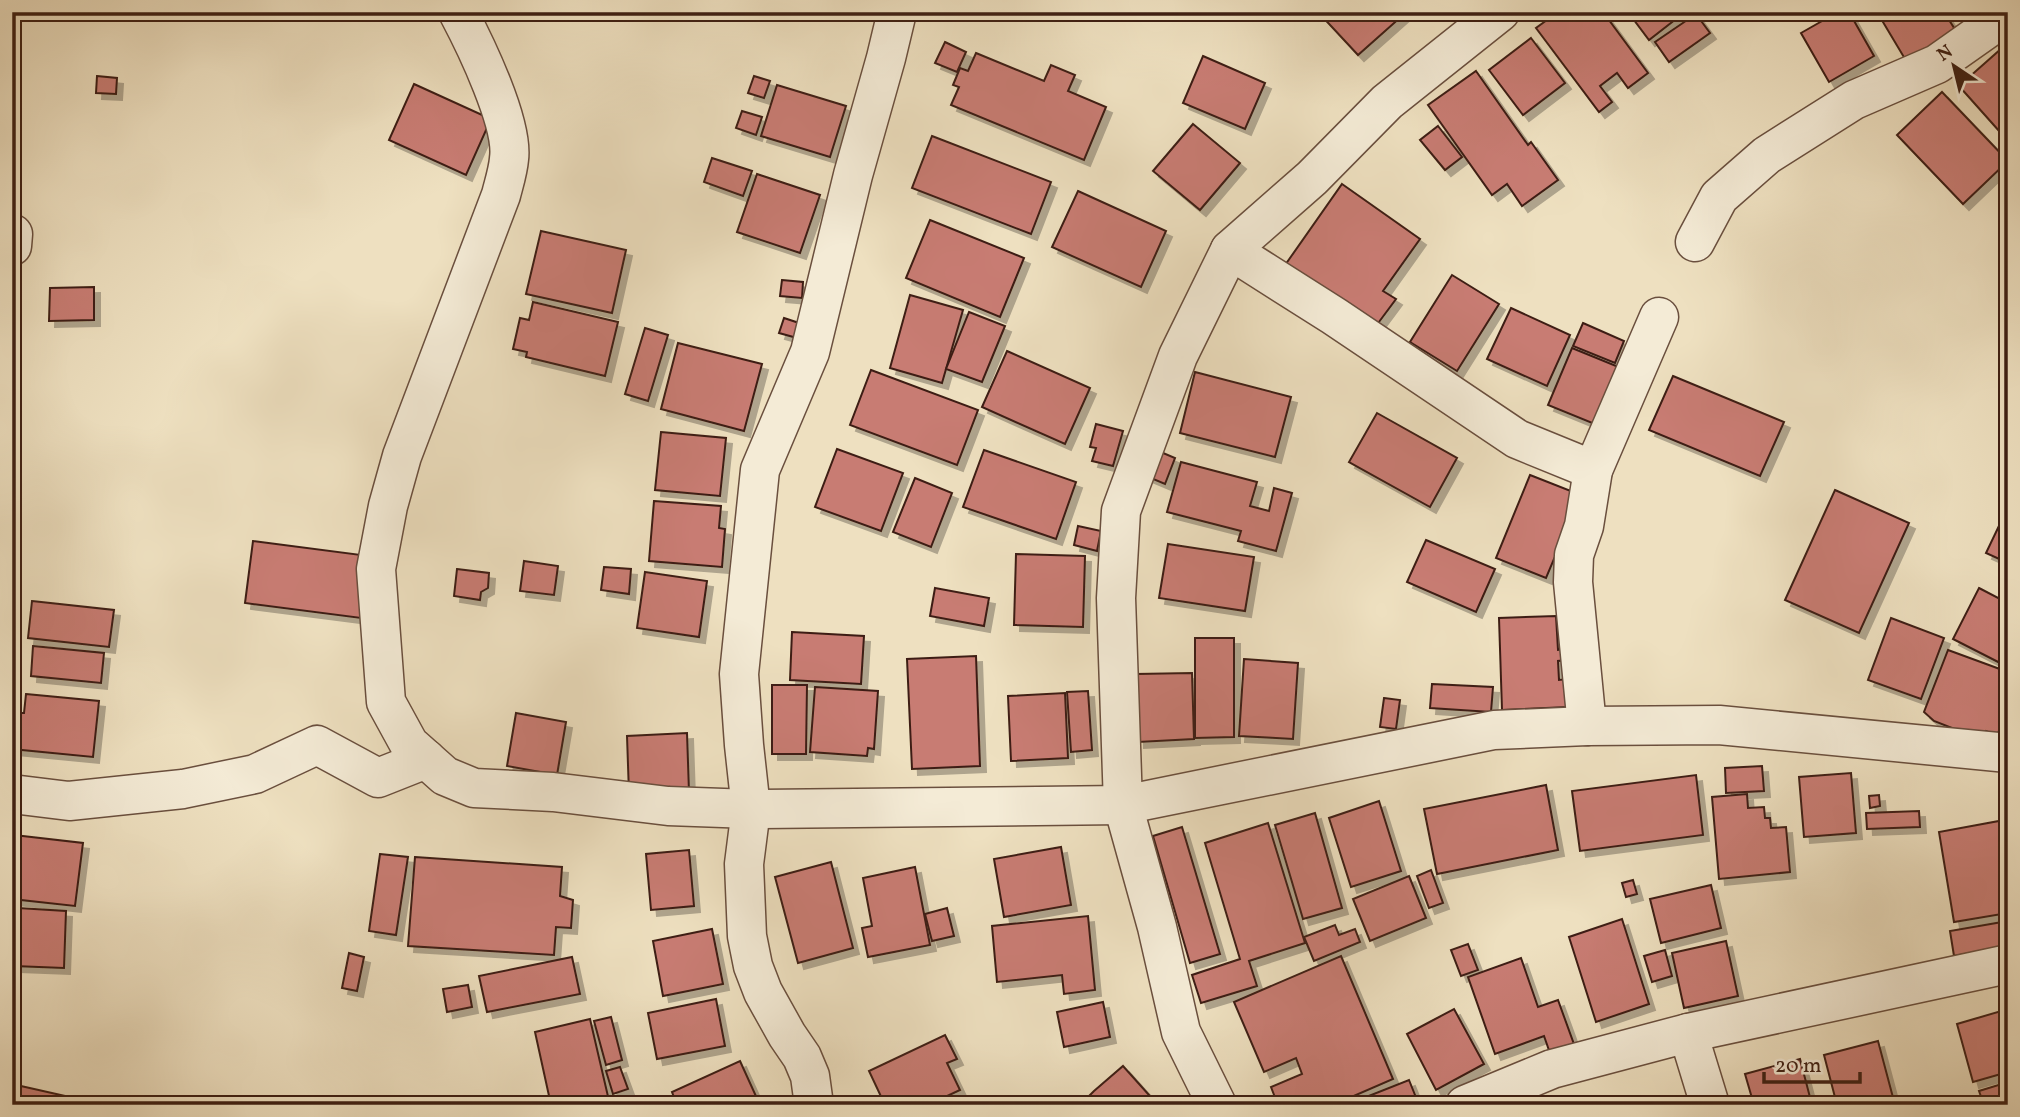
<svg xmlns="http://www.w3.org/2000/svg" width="2020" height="1117" font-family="Vollkorn,serif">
<defs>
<filter id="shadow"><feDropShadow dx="6" dy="6" stdDeviation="0" flood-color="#0004"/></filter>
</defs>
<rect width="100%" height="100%" fill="#eee0c0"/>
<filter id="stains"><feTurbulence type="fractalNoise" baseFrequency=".00286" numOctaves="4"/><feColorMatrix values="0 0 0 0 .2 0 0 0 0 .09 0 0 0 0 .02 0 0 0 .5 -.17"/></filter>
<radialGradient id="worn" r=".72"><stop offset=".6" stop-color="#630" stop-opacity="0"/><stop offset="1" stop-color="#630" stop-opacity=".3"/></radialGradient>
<!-- building -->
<g fill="#c87c73" stroke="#3e1f13" stroke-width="2" filter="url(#shadow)">
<polygon points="1318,12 1398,12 1402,16 1358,55"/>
<polygon points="1558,12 1603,12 1648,73 1628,88 1617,73 1600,86 1612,102 1599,112 1536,28"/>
<polygon points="1628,12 1685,12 1649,40"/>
<polygon points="1838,12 1849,12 1874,56 1829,82 1801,33"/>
<polygon points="1877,12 1944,12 1961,39 1911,69"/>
<polygon points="1696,14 1710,33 1669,62 1655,42"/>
<polygon points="1531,38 1565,83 1523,115 1489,70"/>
<polygon points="945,42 966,52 957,72 935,63"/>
<polygon points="2002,48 2008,55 2008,125 2000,132 1959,86"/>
<polygon points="976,53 1044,81 1051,65 1075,75 1068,91 1106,107 1084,160 951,105 959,87 953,85 960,68 968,71"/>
<polygon points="1203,56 1265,83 1245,129 1183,103"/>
<polygon points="1476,71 1528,145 1531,142 1558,180 1522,206 1507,184 1492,195 1428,105"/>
<polygon points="97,76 117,78 116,94 96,93"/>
<polygon points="754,76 770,81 764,98 748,93"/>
<polygon points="414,84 491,119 466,175 389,140"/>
<polygon points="777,85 846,106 830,157 761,136"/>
<polygon points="1942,92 2008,161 1963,204 1897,135"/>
<polygon points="742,111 762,117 756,135 736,128"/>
<polygon points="1193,124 1240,163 1200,210 1153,171"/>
<polygon points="1438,126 1462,157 1445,170 1420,140"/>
<polygon points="932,136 1051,182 1031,234 912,188"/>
<polygon points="712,158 752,171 743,196 704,182"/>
<polygon points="757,174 820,195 800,253 737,232"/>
<polygon points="1342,184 1420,239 1383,291 1396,299 1373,330 1283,268"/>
<polygon points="1078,191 1166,231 1141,287 1052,247"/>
<polygon points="930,220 1024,258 1000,317 906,278"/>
<polygon points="541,231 626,250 612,313 526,294"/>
<polygon points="1452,275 1499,304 1457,371 1410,342"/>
<polygon points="782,280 803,282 802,298 780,296"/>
<polygon points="94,287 94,320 49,321 50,288"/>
<polygon points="910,295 963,310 942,383 890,368"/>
<polygon points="533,302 618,322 605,376 526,357 527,352 513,349 520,318 529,320"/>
<polygon points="1511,308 1570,335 1547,386 1487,359"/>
<polygon points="969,312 1005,326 982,382 946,369"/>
<polygon points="784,318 802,324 797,338 779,333"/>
<polygon points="1583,323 1624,341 1615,363 1573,346"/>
<polygon points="645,328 668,335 648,401 625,394"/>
<polygon points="678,343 762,364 744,431 661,409"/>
<polygon points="1572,348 1626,370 1602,427 1548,405"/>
<polygon points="1007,351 1090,388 1065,444 982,407"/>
<polygon points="871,370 978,410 957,465 850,425"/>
<polygon points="1195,372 1291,397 1275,457 1180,433"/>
<polygon points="1673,376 1784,422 1760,476 1649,430"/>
<polygon points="1377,413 1457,458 1430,507 1349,462"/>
<polygon points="1096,424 1123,431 1113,466 1092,461 1096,448 1090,447"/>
<polygon points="661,432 726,438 720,496 655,490"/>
<polygon points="837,449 903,473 881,531 815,507"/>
<polygon points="984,450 1076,482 1056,539 963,507"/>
<polygon points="1156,450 1175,458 1165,484 1146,476"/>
<polygon points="1181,462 1257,482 1250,506 1269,511 1274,488 1292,493 1276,551 1238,541 1241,531 1167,512"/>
<polygon points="1530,475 1581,495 1546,578 1496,558"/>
<polygon points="915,478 952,493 931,547 893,532"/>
<polygon points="1835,490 1909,523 1859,633 1785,600"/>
<polygon points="654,501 721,506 719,528 725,529 722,567 649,561"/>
<polygon points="2008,507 2008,563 1986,553"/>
<polygon points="1078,526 1101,531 1097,551 1074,545"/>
<polygon points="1426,540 1495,569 1476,612 1407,582"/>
<polygon points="253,541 369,556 361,618 245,603"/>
<polygon points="1168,544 1254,557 1245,611 1159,598"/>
<polygon points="1016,554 1085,556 1083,627 1014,625"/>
<polygon points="524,561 558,566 554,595 520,591"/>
<polygon points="604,567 631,569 629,594 601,590"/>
<polygon points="457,569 489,573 488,588 481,592 480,600 454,596"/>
<polygon points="645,572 707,581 699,637 637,628"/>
<polygon points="935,588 989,598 984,626 930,616"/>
<polygon points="1979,588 2008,603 2008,667 1953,639"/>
<polygon points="32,601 114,610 109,647 28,638"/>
<polygon points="1556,616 1558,650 1566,649 1567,660 1558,661 1559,680 1568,679 1569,707 1502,710 1499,618"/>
<polygon points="1891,618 1944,638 1921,699 1868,680"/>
<polygon points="792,632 864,636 861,684 790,680"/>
<polygon points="1195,638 1234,638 1234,737 1195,738"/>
<polygon points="33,646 104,653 101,683 31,676"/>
<polygon points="1948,650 2008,672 2008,706 1997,736 1986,731 1975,742 1954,735 1952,728 1934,721 1924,712"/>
<polygon points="976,656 980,766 912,769 907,659"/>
<polygon points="1244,659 1298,663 1293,739 1239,736"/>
<polygon points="1192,673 1194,739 1138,742 1136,674"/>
<polygon points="1432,684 1493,687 1491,712 1430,708"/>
<polygon points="772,685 807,685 806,754 772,754"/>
<polygon points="815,687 878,691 874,749 868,748 867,756 810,752"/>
<polygon points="1088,691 1092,750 1071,752 1067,692"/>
<polygon points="1065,693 1068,758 1011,761 1008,696"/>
<polygon points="26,694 99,701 93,757 12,749 13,713 24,713"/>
<polygon points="1384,698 1400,700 1396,729 1380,727"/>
<polygon points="516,713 566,722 557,775 507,766"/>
<polygon points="687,733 689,792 629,794 627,736"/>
<polygon points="1762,766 1764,791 1726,793 1725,768"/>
<polygon points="1851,773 1856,833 1804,837 1799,777"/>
<polygon points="1696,775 1703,835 1580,851 1572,791"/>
<polygon points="1546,785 1558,850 1437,874 1424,809"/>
<polygon points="1747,794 1748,808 1764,807 1765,818 1770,818 1771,828 1786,827 1790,872 1719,879 1712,797"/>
<polygon points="1879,795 1880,806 1870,808 1869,796"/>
<polygon points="1379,801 1401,871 1351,887 1329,818"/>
<polygon points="1919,811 1920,827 1867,829 1866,813"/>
<polygon points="1315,813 1342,908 1303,919 1275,825"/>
<polygon points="1999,821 2008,871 2008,913 1954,922 1939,832"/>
<polygon points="1268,823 1305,943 1249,961 1257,986 1201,1003 1192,975 1240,959 1205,843"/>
<polygon points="1182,827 1220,954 1190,963 1153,836"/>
<polygon points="14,835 83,843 75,906 12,899 12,851"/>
<polygon points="1061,847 1071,905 1004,917 994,859"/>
<polygon points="689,850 694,906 651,910 646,854"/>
<polygon points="380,854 408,857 396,935 369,931"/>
<polygon points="415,857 562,867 560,896 573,900 571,928 556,927 554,955 408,946"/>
<polygon points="831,862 853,948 798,963 775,877"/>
<polygon points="915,867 930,945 868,957 862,928 872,926 863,878"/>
<polygon points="1431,870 1443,903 1429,908 1417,876"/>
<polygon points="1409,876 1426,918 1370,941 1353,899"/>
<polygon points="1633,880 1637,894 1626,897 1622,883"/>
<polygon points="1711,885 1721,928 1661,943 1650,899"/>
<polygon points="18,908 66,911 64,968 14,966 12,930 16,930"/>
<polygon points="947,908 954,936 932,941 925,914"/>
<polygon points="1088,916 1095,990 1064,994 1062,975 997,982 992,926"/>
<polygon points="1622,919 1649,1004 1596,1022 1569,937"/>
<polygon points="2008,921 2008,946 1954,956 1950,931"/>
<polygon points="1335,925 1339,935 1355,929 1360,942 1314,961 1304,937"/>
<polygon points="712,929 723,984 663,996 653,941"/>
<polygon points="1726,941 1738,996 1684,1008 1672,953"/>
<polygon points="1468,944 1478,970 1461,976 1451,950"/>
<polygon points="1665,950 1672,976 1652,982 1644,956"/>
<polygon points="349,953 364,957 357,991 342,988"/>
<polygon points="1341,956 1393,1079 1333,1105 1278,1105 1271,1087 1302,1074 1296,1058 1264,1072 1234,1002"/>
<polygon points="572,957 580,994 487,1012 479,976"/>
<polygon points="1521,958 1538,1007 1558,1000 1575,1047 1551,1056 1544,1036 1495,1054 1468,977"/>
<polygon points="468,985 472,1007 447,1012 443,989"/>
<polygon points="716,999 725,1046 657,1059 648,1013"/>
<polygon points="1103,1002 1110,1037 1064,1047 1057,1012"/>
<polygon points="1454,1009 1484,1064 1436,1090 1407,1034"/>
<polygon points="2008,1009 2008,1072 1973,1082 1957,1024"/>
<polygon points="611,1017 622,1060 606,1065 594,1021"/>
<polygon points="590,1019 610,1105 551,1105 535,1032"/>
<polygon points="945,1035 957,1059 947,1063 960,1090 928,1105 885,1105 869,1071"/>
<polygon points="1878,1041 1895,1105 1837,1105 1824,1055"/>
<polygon points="1800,1059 1812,1105 1754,1105 1745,1074"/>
<polygon points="740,1061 760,1105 677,1105 672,1092"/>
<polygon points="1123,1066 1158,1105 1080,1105 1094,1091"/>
<polygon points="620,1067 628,1089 613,1094 606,1071"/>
<polygon points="1409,1080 1417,1100 1406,1105 1346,1105"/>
<polygon points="2008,1082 2008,1099 1984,1105 1979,1091"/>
<polygon points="12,1084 105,1105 12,1105"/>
</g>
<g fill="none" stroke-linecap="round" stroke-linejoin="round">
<defs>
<g id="minor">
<path d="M458,12C475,44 514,124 509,159C508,171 504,183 501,195L402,456L388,506L376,569L386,702L409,744L445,776L474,788L553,792L668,806L751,809L1123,805L1494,730L1587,726L1719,725L2008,753"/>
<polyline points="1695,242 1719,197 1767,155 1854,100 1937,64 2008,14"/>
<polyline points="12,246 13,234"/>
<polyline points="1230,250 1334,316 1517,439 1593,470"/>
<polyline points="1587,726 1573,582 1574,555 1584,526 1593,470 1659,317"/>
<polyline points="12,794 69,801 183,789 255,774 317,745 378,778 426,759"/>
<polyline points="1688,1033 1710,1105"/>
<polyline points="814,1105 810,1076 802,1057 787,1035 763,992 753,966 747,936 744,864 751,809 744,745 739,674 760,470 810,352 853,175 886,58 897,12"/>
<polyline points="1217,1105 1181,1032 1157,927 1123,805 1116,598 1121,511 1178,356 1230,250 1312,178 1387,102 1500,12"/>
<polyline points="1465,1105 1552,1069 1688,1033 2008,964"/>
</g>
</defs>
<!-- minor casing -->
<use href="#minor" stroke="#6a4f3e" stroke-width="41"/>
<!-- minor -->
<use href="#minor" stroke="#f4ebd6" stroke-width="38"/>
</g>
<!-- margin -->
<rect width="2020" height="1117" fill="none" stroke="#eee0c0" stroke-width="42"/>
<rect x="14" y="14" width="1992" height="1089" fill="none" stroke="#3e1f13" stroke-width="3.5"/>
<rect x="21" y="21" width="1978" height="1075" fill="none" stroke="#3e1f13" stroke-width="2"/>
<!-- north arrow -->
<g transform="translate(1954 66) rotate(325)" stroke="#f4ebd6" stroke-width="5" paint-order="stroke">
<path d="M0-5L12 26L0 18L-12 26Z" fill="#3e1f13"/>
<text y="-10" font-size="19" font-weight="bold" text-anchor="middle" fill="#3e1f13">N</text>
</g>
<!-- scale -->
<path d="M1764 1072v10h96v-10" fill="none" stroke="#3e1f13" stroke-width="3.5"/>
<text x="1775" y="1072" font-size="21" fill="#3e1f13" stroke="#f4ebd6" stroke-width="5" paint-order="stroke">20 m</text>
<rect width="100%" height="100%" filter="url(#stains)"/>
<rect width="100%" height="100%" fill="url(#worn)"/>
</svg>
